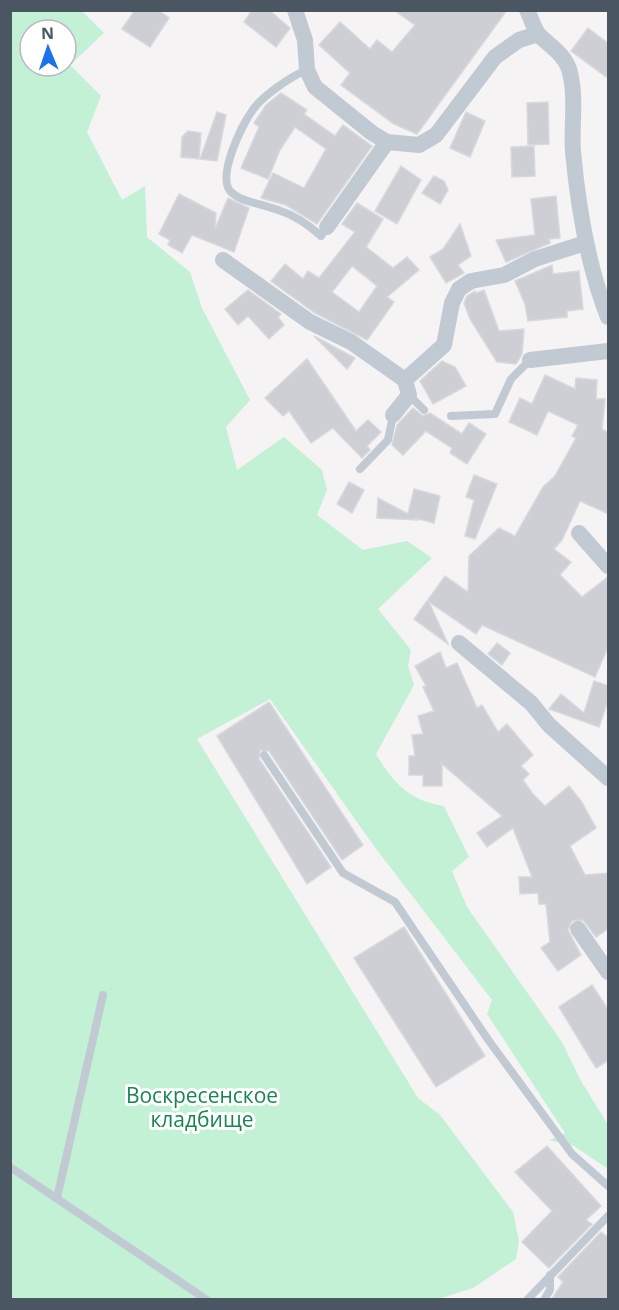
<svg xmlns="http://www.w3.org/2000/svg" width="619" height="1310" font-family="'Open Sans',sans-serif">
<rect width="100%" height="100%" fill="#f5f3f3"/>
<!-- green -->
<path fill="#c3f1d5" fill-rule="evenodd" d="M10,11H82L104,33L70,65L101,96L87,132L122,200L145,186L147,237L190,272L202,308L250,400L226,427L237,470L284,437L322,470L327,490L317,515L363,550L407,541L432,558L378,609L411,650L408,666L414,685L376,754C393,783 410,801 444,806L469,857L452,871L467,907L562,1042L581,1081L608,1125V1169L574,1146L549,1140L565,1133L487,1014L492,1000L374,846L270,699L197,739L418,1098L440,1115L513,1212L519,1241L516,1259L473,1288L435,1300L11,1299ZM30,30H66V66H30Z"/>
<!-- building -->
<g fill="#cdcfd5" stroke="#d7d9de" stroke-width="1.5" fill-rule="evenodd">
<polygon points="135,10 158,10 169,18 150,47 122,29"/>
<polygon points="252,10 269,10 290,28 276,47 244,22"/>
<polygon points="394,10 507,10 417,134 394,124 341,85 350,73 319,45 340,22 370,49 377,40 392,52 415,25"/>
<polygon points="588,28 609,44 609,79 571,51"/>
<polygon points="281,93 307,110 304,114 335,136 343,125 372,146 317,224 286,205 261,198 273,173 304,188 326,149 295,127 280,150 268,179 241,168 259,127 254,123 266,105"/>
<polygon points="548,102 549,144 528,145 527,103"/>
<polygon points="217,112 226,115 217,161 200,159"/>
<polygon points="466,112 485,121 470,157 450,148"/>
<polygon points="188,131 201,133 199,159 181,157 182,137"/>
<polygon points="534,146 535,176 512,177 511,147"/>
<polygon points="401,166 421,180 397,224 375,211"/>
<polygon points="434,176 444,181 448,190 440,204 422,193"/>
<polygon points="179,194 216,213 215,229 228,198 249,208 234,252 192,235 182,253 168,245 170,240 159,234"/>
<polygon points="556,196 560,238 549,239 550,243 506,262 496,240 535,235 531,199"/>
<path d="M357,203L383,219L366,247L393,268L407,257L419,270L387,297L394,302L367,340L315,313L271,281L285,264L303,279L308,271L319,278L355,232L342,224ZM352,266L377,286L359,312L332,292Z"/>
<polygon points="460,224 471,256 458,265 464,273 446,283 430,257 443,249"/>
<polygon points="552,265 553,274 579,271 583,309 567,311 567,317 528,321 525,304 515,281"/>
<polygon points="248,290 281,314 278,317 284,325 269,339 248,316 238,325 225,309"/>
<polygon points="484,290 499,331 524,329 522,354 516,364 497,362 470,319 464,303 467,296 475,291 476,293"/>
<polygon points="314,336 355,358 347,369"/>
<polygon points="307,359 356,431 368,420 381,432 367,446 370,450 362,458 333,428 311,443 289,411 283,416 265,398"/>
<polygon points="442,361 455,367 466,386 433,404 420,381"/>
<polygon points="545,375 575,389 576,378 597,380 596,399 605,399 602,429 609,433 609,514 580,501 562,540 554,549 571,562 560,575 582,597 609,576 609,645 595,677 482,625 476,634 429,602 448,644 414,619 445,576 468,592 469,556 499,528 515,536 543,487 555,476 576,438 572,436 578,425 548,411 537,435 509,422 520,398 532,404"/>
<polygon points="413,408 423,416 430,413 462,434 469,423 486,434 467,464 450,453 452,448 426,431 403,455 392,445 397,425"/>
<polygon points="474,475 497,484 475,539 465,536 474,500 466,497"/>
<polygon points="349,482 364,490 352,513 337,504"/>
<polygon points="414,489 440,496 434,523 415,518 419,520 377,518 378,498 408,514"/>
<polygon points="497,643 510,653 502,665 488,654"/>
<polygon points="440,652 446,668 457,663 477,708 482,705 498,732 507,724 533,755 521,766 529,774 523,780 533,794 545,806 569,786 581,801 596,828 570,846 585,875 609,873 609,928 596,937 583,920 572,921 568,930 581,955 558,971 541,948 550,942 546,904 539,904 538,893 520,894 519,877 532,877 513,828 487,847 477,833 502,816 442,764 442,786 423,786 423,775 409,775 409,756 415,756 412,735 423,734 418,716 434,711 423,687 426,686 415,666"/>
<polygon points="594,681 609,686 609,698 599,727 549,709 561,694 584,713"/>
<polygon points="269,702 363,845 342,860 269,751 260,750 259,759 331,867 307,884 217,736"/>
<polygon points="404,927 485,1056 436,1087 354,958"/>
<polygon points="592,985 609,1011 609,1060 596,1068 559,1007"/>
<polygon points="547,1146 601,1206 586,1220 592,1224 549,1268 522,1242 552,1211 515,1172"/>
<polygon points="601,1232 609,1238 609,1299 552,1299 563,1282 558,1277"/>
</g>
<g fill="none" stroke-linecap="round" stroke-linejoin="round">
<!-- service -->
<g stroke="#c1cad2" stroke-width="8">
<path d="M307,70C291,76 261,97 252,111C242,125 216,177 231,192C243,203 264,204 278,210C294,215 309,225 321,236L327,227"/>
<polyline points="409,395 424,410"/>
<polyline points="451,416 495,414 511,379 530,360"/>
<polyline points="360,469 388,440 393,415"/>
<polyline points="264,755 343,873 395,902 489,1041 572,1154 608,1186"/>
<polyline points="10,1167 207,1300"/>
<polyline points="57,1198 103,995"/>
<polyline points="527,1300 608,1216"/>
<polyline points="544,1300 550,1290 550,1275"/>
</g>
<!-- minor -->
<g stroke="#c1cad2" stroke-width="16">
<polyline points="295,10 305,40 307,70 315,87 372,133 387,142 419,145 436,135 495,57 519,40 538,34"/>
<path d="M527,10C531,18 534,29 539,35C550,46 564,54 569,69C577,96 571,125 573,152C578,205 588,267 608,317"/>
<polyline points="327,227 387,142"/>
<polyline points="223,260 310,322 351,342 405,380"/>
<polyline points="530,360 608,351"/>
<polyline points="393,415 409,395 405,380 444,345 452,303 459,289 471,281 504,275 535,259 585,243"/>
<polyline points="579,533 608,566"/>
<polyline points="459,643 531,703 549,725 608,778"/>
<polyline points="578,929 608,972"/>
</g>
</g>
<g text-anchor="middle" stroke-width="6" stroke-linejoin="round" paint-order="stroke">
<!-- park labels -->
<g font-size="21" fill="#17864f" stroke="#fff">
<text x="202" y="1103">Воскресенское<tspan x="202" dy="24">кладбище</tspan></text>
</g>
</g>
<!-- border -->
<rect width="619" height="1310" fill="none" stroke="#4a5661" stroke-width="24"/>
<!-- north arrow -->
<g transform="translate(48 48) rotate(358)"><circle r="28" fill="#ffffff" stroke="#b7bbc0" stroke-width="1.5"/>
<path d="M0-4.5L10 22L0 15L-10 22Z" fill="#1a73e8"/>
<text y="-9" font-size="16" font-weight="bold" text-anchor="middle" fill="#4a5661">N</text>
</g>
</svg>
